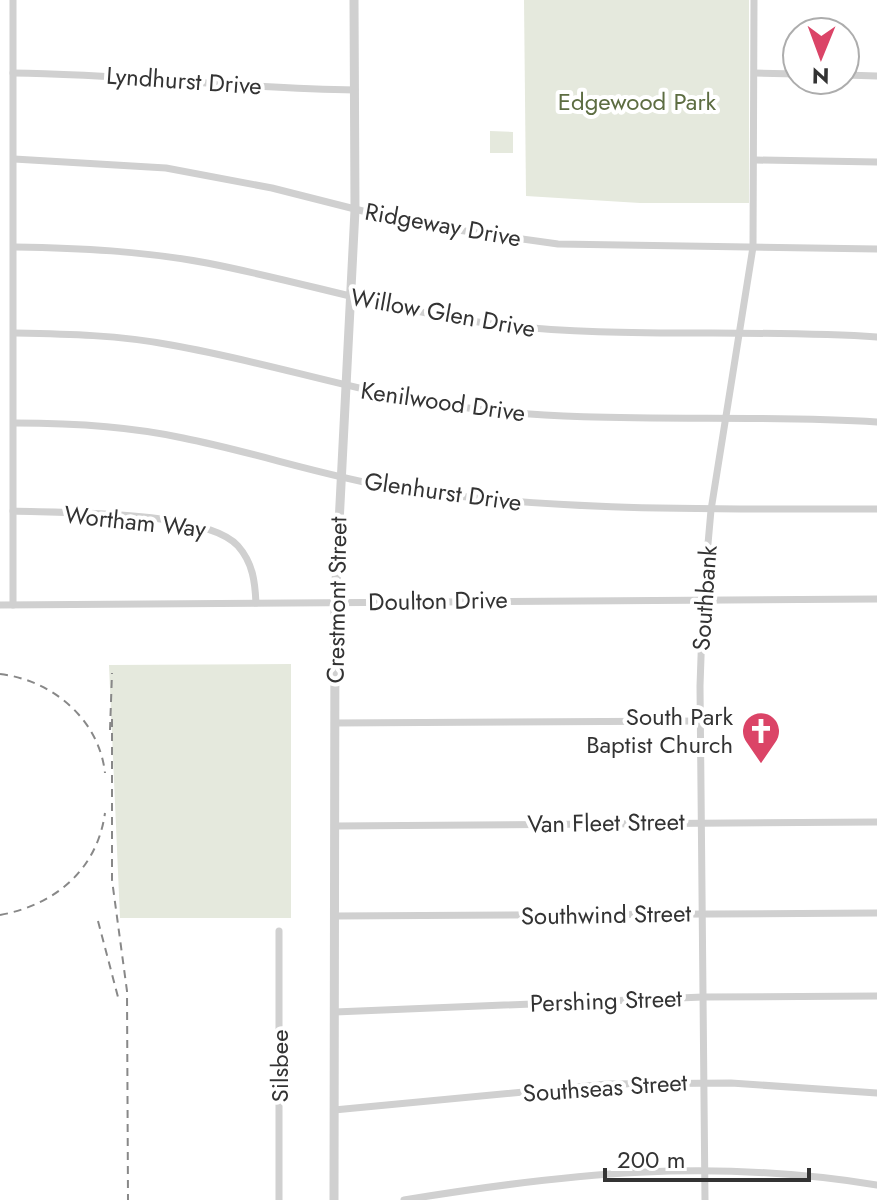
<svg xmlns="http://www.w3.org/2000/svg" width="877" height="1200" font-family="Jost,sans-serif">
<rect width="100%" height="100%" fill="#fff"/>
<!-- green -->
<g fill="#e5e9dd">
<polygon points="524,0 749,0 749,203 640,203 526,196"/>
<polygon points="490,131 513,132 513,153 490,153"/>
<polygon points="291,664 291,918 120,918 109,665"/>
</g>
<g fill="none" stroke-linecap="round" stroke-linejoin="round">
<!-- minor -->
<g stroke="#d0d0d0" stroke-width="7">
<path d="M13,73C127,74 240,89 355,90"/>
<polyline points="755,73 797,74"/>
<polyline points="845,75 877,76"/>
<polyline points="14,159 166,168 272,188 414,224 558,244 877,249"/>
<polyline points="756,160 877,162"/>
<path d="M15,247C80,248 143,251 207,263C300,281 390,310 485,323C615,340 746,328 877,337"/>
<path d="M15,333C67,334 119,335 171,345C269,362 362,394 460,407C599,426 738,413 877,422"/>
<path d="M15,423C72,423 128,426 183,438C254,452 323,476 395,488C556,512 715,509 877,509"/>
<path d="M13,511C63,513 205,510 238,546C253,563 255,582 256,603"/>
<polyline points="0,605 877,599"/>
<polyline points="13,605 13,0"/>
<polyline points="335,723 700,721"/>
<polyline points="335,826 877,822"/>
<polyline points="335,916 877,913"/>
<polyline points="335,1012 703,997 877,996"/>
<polyline points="334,1110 607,1084 731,1083 877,1093"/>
<polyline points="279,1200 279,931"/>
<path d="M404,1200C568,1173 711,1158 877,1185"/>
<polyline points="705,1200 700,686 703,600 711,510 753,247 754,0"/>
</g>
<!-- tertiary -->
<polyline stroke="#d0d0d0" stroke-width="9" points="334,1200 335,602 355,210 354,0"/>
<!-- rail -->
<g stroke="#888" stroke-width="2" stroke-dasharray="8 6" stroke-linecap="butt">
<path d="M0,674C52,680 99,719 105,773"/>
<polyline points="112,719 112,880 127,991 128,1200"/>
<polyline points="110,730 112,673"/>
<path d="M0,915C55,905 97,870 105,813"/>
<polyline points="98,921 118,997"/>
</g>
</g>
<!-- icons -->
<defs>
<symbol id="church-pin" viewBox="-11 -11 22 30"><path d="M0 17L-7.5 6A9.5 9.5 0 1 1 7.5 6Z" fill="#db4467" stroke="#fff"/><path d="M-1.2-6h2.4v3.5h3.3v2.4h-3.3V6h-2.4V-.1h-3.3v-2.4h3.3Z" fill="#fff"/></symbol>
</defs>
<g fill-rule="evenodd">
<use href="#church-pin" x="739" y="709" width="44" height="60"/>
</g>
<g text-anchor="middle" stroke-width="8" stroke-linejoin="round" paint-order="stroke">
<!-- street labels -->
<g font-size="24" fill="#333" stroke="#fff">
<text transform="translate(184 81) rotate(4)" y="8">Lyndhurst Drive</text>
<text transform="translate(443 225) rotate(10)" y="8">Ridgeway Drive</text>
<text transform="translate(443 313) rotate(10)" y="8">Willow Glen Drive</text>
<text transform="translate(443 402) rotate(8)" y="8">Kenilwood Drive</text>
<text transform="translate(443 492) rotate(8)" y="8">Glenhurst Drive</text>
<text transform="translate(135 522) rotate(6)" y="8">Wortham Way</text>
<text transform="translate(705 598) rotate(-86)" y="8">Southbank</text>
<text transform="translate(337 600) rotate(-89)" y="8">Crestmont Street</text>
<text transform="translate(438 601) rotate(-1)" y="8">Doulton Drive</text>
<text transform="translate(606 823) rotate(-1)" y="8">Van Fleet Street</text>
<text transform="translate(606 915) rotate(-1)" y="8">Southwind Street</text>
<text transform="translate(606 1001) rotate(-2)" y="8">Pershing Street</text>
<text transform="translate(280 1066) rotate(-90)" y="8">Silsbee</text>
<text transform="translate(605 1088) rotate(-4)" y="8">Southseas Street</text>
</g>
<!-- park labels -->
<g font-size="24" fill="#5d6d42" stroke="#fff">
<text x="637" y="110">Edgewood Park</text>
</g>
<!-- poi labels -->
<g font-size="24" fill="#333" stroke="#fff" text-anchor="end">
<text x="733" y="725">South Park<tspan x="733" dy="28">Baptist Church</tspan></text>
</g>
</g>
<!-- north arrow -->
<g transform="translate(821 56) rotate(181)"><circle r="38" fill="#ffffff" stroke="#adadad" stroke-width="2"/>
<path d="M0-6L14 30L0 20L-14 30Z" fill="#db4467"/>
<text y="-12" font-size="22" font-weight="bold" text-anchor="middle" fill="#333333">N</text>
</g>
<!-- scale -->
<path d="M605 1168v12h204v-12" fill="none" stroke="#333333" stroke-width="4"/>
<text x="617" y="1168" font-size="24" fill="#333333" stroke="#ffffff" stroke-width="6" paint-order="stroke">200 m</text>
</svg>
